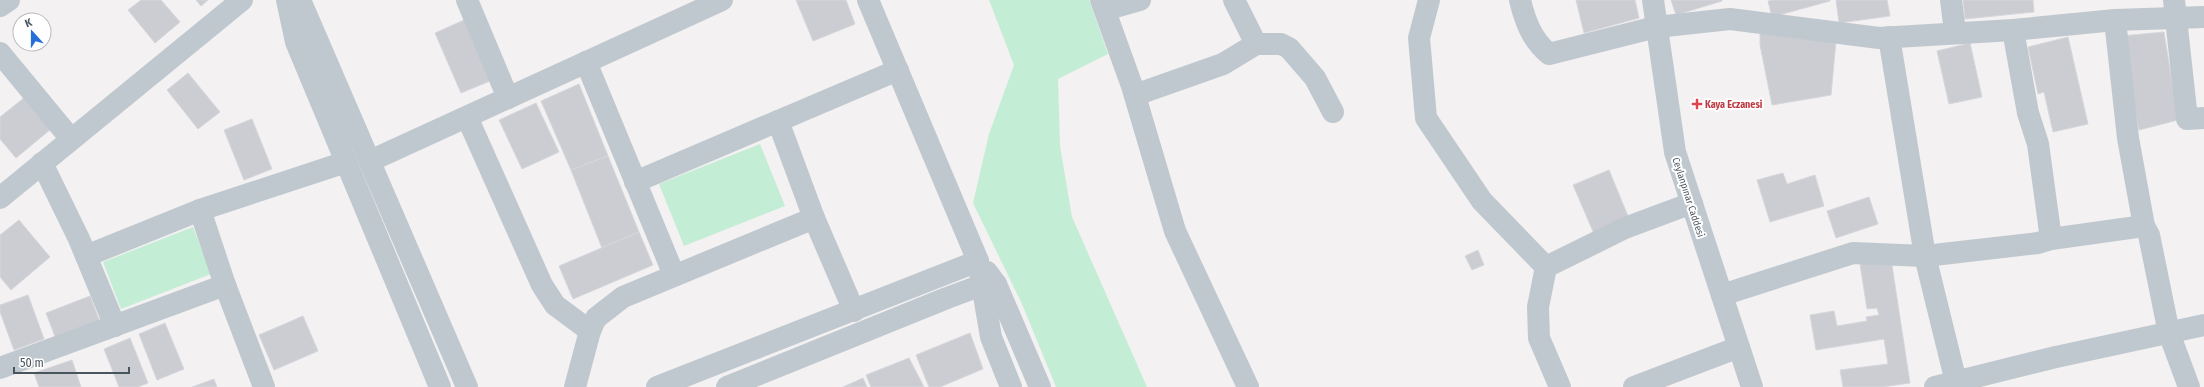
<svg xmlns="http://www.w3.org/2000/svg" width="2204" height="387" font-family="'Fira Sans Condensed',sans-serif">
<rect width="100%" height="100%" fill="#f3f1f1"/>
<!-- green -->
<g fill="#c4edd5">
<polygon points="989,0 1089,0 1108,54 1058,79 1060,146 1072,217 1147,387 1056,387 1022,304 973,203 989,134 1014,65"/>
<polygon points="760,144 785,206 684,246 659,184"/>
<polygon points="193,227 211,274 121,309 103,262"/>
</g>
<!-- building -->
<g fill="#cccdd3" stroke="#d6d7dc">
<polygon points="141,0 161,0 180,22 155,43 128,10"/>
<polygon points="196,0 208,0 201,6"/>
<polygon points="796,0 846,0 855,24 813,41"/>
<polygon points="1576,0 1635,0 1639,18 1584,33"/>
<polygon points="1671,0 1722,0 1722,1 1676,15"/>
<polygon points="1773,0 1830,0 1830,1 1772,17 1768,1"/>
<polygon points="1836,0 1887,0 1890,16 1839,23"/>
<polygon points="1963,0 2033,0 2034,12 1965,19"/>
<polygon points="464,20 490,81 461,93 435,33"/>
<polygon points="2164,32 2178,120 2139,130 2121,36"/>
<polygon points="1760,33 1836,41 1831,95 1772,105 1760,45"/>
<polygon points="2068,37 2088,124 2053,132 2044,92 2038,94 2028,47"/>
<polygon points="1970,43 1982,97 1949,104 1937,51"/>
<polygon points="188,73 220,112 198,129 167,90"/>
<polygon points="579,84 608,156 571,170 541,101"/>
<polygon points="25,97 51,129 16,158 0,139 0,117"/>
<polygon points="536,103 559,152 522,169 499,120"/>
<polygon points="252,119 272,169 244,180 224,130"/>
<polygon points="608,156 639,232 602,248 571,170"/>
<polygon points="1609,170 1630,221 1595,236 1573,185"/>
<polygon points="1783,173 1787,184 1815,175 1824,206 1770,222 1757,180"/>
<polygon points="1869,197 1878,224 1836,238 1827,211"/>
<polygon points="19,220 50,257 11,290 0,277 0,235"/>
<polygon points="639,232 653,265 573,299 559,266"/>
<polygon points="1478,250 1484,265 1472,270 1465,256"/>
<polygon points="1891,259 1910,383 1882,387 1843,387 1840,370 1888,364 1884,339 1816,350 1810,315 1834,311 1837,326 1867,321 1866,317 1879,315 1877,308 1867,309 1860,264"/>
<polygon points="28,295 44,339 14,350 0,312 0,305"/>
<polygon points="90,296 100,322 56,339 46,313"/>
<polygon points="303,316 318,351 274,370 259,335"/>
<polygon points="165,323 184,369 157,380 139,334"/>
<polygon points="970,333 983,369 940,387 929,387 916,355"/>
<polygon points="130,338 148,383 138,387 119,387 104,349"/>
<polygon points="909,358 924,387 871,387 866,375"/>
<polygon points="72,360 81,387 39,387 34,373"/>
<polygon points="863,378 867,387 843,387"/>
<polygon points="214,379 217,387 192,387"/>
</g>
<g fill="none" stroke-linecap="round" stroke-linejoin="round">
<!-- minor -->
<g stroke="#c0c8cf" stroke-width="22">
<polyline points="287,0 296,42 440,387"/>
<polyline points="300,0 467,387"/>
<polyline points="467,0 508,98"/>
<polyline points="868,0 978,261 991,337 1011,387"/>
<polyline points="1101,0 1132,86 1175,231 1248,387"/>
<polyline points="1234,0 1256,44"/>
<polyline points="1429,0 1419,38 1426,118 1482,201 1546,267"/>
<path d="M1520,0C1525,21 1532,40 1549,54L1656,27L1730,19L1879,38L2013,30L2115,20L2204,17"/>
<polyline points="1653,0 1675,152 1752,387"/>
<polyline points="1951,0 1955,32"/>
<polyline points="2174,0 2187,119 2204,118"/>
<polyline points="0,6 9,0"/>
<polyline points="1105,10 1140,0"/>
<polyline points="2115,20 2128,138 2144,226 2149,235 2169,333 2189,387"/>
<polyline points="2013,30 2028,113 2038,144 2051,239"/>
<polyline points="1889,37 1925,256 1956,382"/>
<polyline points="0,53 71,139"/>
<polyline points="586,62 674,275"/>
<polyline points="1135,95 1223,64 1256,44 1281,44 1289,48 1315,78 1333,112"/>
<polyline points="467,117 542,285 555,305 590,331"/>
<polyline points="778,121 814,218 854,311"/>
<polyline points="370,161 722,0"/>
<polyline points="42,163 79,239 115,326"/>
<polyline points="635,182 898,70"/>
<polyline points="0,198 242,0"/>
<polyline points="200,210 225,285 264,387"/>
<polyline points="86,256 200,210 346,162"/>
<polyline points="1546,267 1625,228 1692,203"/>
<polyline points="1546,267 1538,307 1539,338 1560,387"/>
<polyline points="987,272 996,284 1040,387"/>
<polyline points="1722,295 1853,253 1925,256 2038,243 2051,239 2144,226"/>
<polyline points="0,368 225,285"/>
<polyline points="575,387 590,331 596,318 623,297 814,218"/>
<polyline points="657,387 978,261"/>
<polyline points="727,387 947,298 982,285 996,284"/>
<polyline points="1634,387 1739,347"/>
<polyline points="1935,387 2056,357 2204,325"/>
</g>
</g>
<!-- markers -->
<path fill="#e0444e" stroke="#fff" stroke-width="1.5" d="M1695 98h4v4h4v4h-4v4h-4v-4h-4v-4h4z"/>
<g text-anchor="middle" stroke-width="4" stroke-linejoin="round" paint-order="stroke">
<!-- health labels -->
<g font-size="10" font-weight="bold" fill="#be3a42" stroke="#fff" text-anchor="start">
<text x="1705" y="108">Kaya Eczanesi</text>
</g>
<!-- street labels -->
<g font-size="10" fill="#4a545d" stroke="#fff">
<text transform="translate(1689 197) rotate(72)" y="4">Ceylanpınar Caddesi</text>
</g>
</g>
<!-- north arrow -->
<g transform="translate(32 32) rotate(339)"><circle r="19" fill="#ffffff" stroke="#b7bbbe"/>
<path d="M0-3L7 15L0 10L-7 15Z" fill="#266ed8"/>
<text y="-6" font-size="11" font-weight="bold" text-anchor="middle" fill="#4a545d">K</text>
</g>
<!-- scale -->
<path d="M14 367v6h115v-6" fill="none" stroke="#4a545d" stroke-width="2"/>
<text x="20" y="367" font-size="12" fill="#4a545d" stroke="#ffffff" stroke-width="3" paint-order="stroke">50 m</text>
</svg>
